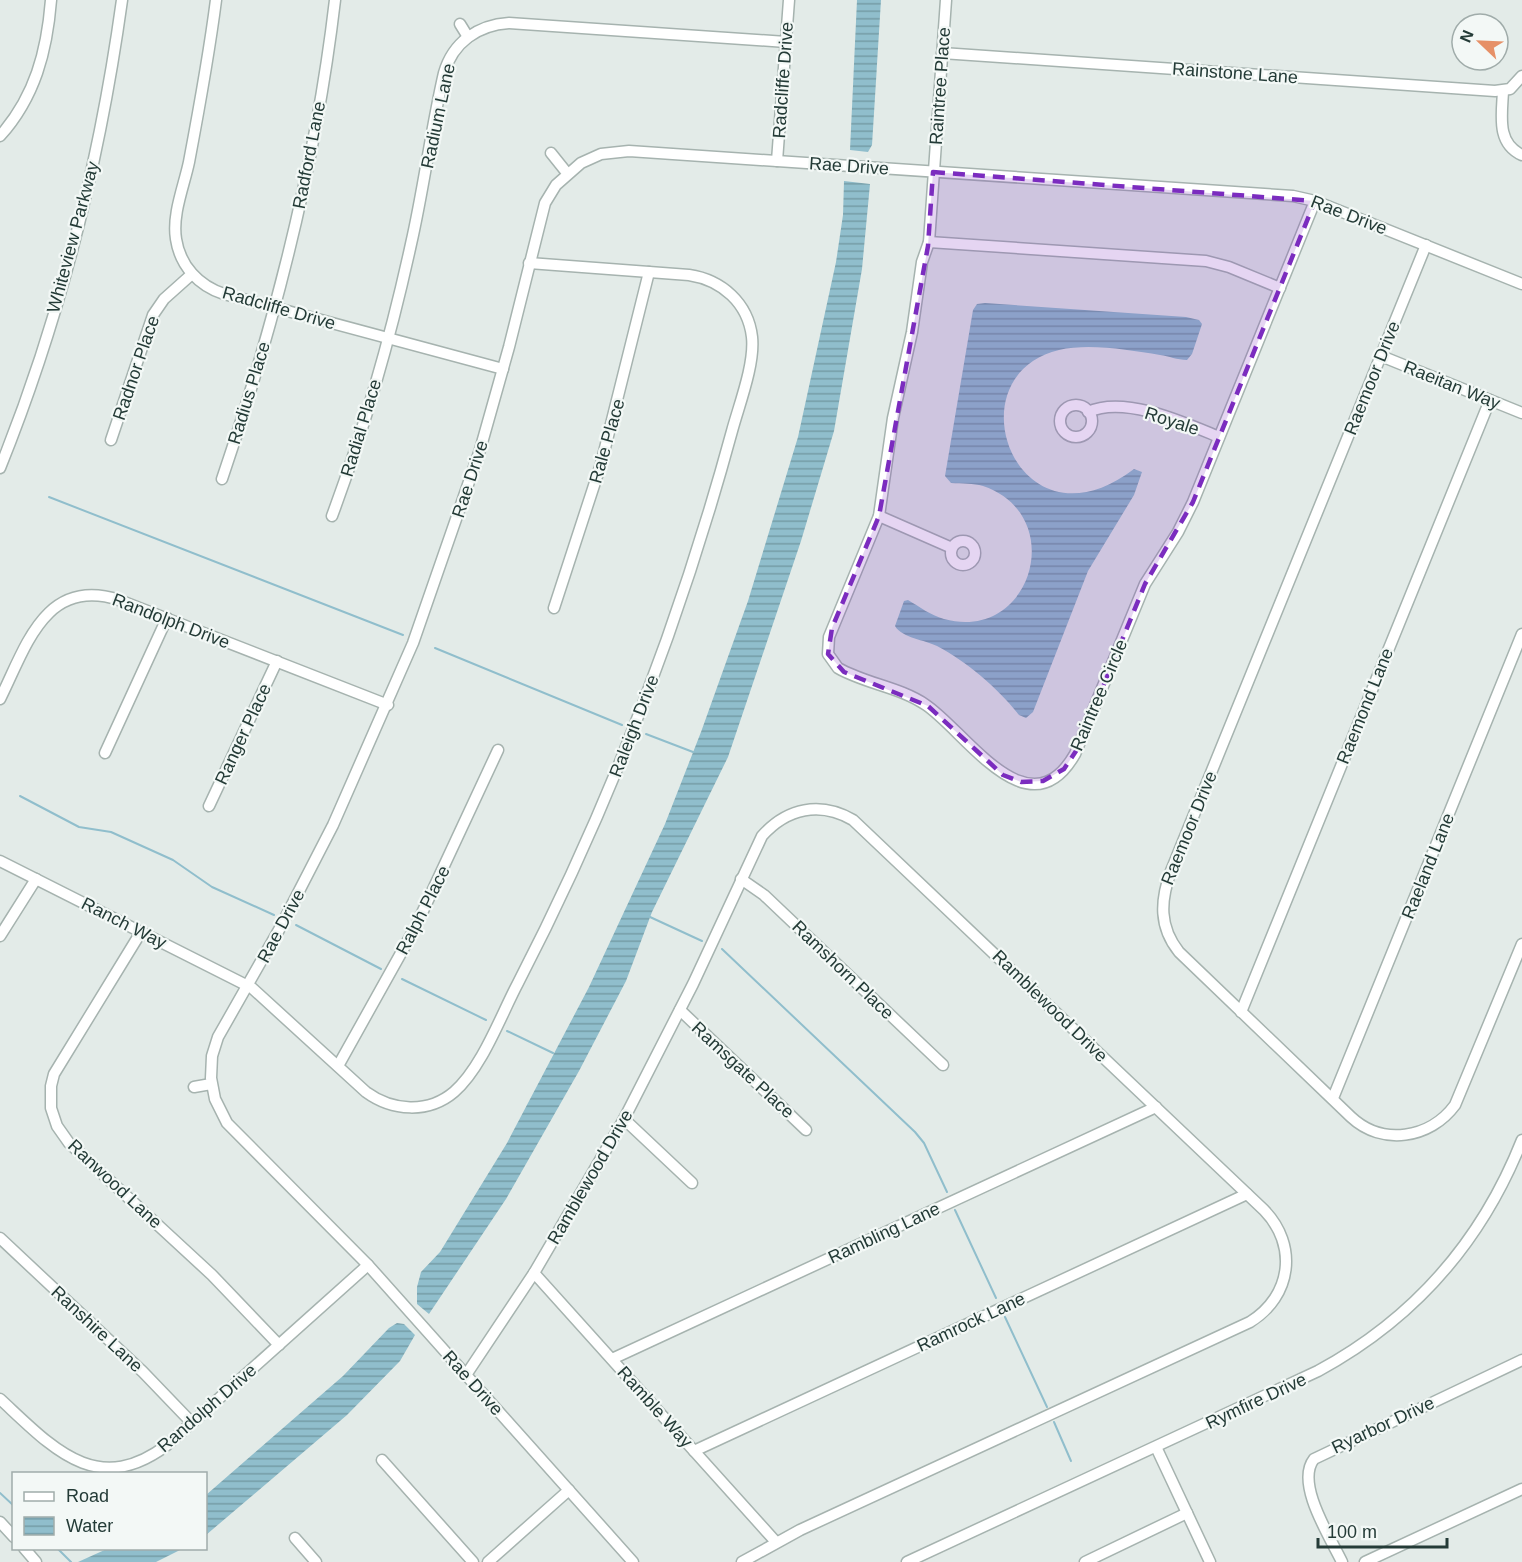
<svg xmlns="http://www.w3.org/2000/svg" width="1522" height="1562" font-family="Helvetica,sans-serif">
<defs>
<pattern id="water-rules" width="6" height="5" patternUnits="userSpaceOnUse" patternTransform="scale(1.5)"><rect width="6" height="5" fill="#90becc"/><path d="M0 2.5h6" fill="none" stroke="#759ca6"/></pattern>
</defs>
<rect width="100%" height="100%" fill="#e3ebe8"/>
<!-- water -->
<g fill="url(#water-rules)">
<polygon points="857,0 881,0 872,145 868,152 850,150"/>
<polygon points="844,181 870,184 862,269 834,431 801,541 728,757 652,912 626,981 579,1071 506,1199 429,1314 417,1304 417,1287 421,1272 440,1252 507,1143 589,987 665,824 701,732 748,601 798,437 836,262 843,215"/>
<path d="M985,303L1186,317L1199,320L1202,324L1192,354L1187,360C1177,360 1169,356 1160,355C1129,350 1089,343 1059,350C950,376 1017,558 1134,469L1142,472L1134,495L1088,571L1033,712L1026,718L1019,715C998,688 967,662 937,646C925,640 902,638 895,626L904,601L908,600C920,607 930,615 944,619C1032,643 1069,515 983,486C973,483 962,484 951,483L945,476L973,310L977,304Z"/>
<polygon points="397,1323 404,1324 415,1335 400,1361 347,1415 206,1535 206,1495 343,1376 389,1328"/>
<polygon points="109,1548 182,1548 182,1549 156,1562 78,1562"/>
</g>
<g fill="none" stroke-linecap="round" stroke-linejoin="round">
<!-- stream -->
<g stroke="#90becc" stroke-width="2">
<polyline points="49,497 403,635"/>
<polyline points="435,648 622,725"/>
<polyline points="646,734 693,752"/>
<polyline points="20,796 79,827 111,832 173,860 212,887 274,915"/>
<polyline points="650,917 702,941"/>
<polyline points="296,925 381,969"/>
<polyline points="722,949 915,1132 924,1143 947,1192"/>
<polyline points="402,979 486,1020"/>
<polyline points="507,1031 553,1053"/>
<polyline points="955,1210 996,1298"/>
<polyline points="1005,1317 1047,1407"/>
<polyline points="1054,1422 1071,1461"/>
<polyline points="0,1493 14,1506"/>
<polyline points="57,1548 71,1562"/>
</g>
<defs>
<g id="minor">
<path d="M216,0C209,55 199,109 189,162C184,186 172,214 176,239C180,266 199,286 224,294L503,369"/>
<path d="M946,0L929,242L922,262L912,332L893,418L879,516L829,637L828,654L838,668C866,684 900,687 926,705C966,732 1029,834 1075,754L1145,584L1178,532L1193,502L1315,201"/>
<polyline points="460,24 468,37"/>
<polyline points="942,53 1495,91 1510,89 1522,76"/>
<path d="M1503,91C1502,115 1496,143 1522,155"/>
<path d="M0,136C35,97 47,51 51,0"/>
<polyline points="551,153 567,173"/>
<polyline points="777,161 789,0"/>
<polyline points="929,242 1206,261 1229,267 1280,288"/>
<path d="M1426,245L1171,871C1160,901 1159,927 1179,952L1351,1117C1382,1146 1430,1139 1455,1105L1522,944"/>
<polyline points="1381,356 1522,413"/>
<circle cx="1076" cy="421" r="16"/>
<path d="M1088,412C1125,395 1185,423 1219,437"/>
<polyline points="111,440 153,315 164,299 192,274"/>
<path d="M0,468C60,319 100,159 122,0"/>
<path d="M222,479C275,323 316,163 335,0"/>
<path d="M332,516C365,427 391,336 411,244C424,187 431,129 444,73C453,42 478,25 509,23L786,42"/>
<polyline points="879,516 952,548"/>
<circle cx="963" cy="553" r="12"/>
<polyline points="554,608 601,464 649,272"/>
<path d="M0,699C26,647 45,576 119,600L388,705"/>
<polyline points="105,753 167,618"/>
<polyline points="209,806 277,661"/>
<path d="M0,861L252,988L366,1092C392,1111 428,1114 454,1092C482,1068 501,1015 518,983C609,807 680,622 732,431C739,405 755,364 752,337C748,303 722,280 689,275L529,263"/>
<polyline points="741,879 764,895 943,1065"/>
<polyline points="141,932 54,1074 51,1086 51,1108 57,1126 69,1143 212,1275 279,1345"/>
<polyline points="0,936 36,879"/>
<polyline points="680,1010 806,1130"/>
<polyline points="1241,1012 1490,400"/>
<polyline points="338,1066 415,928 498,750"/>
<polyline points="194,1087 211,1084"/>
<polyline points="1333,1098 1522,634"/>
<polyline points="624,1119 692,1183"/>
<polyline points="0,1238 143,1372 192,1423"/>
<polyline points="534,1273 776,1542"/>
<polyline points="612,1359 1156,1107"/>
<path d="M466,1375L534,1273L624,1119L693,984L762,836C787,808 820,801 853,820L1264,1210C1298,1245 1292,1296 1250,1322L800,1530L742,1562"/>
<path d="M0,1399C51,1446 96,1499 167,1445L368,1265"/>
<polyline points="1156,1447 1210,1562"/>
<polyline points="694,1451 1247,1194"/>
<polyline points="382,1460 473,1562"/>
<polyline points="0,1522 14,1537"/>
<polyline points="295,1538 316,1562"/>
<polyline points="24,1548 36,1562"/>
<polyline points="488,1562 569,1490"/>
<polyline points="633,1562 368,1265 227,1123 215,1099 211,1078 212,1056 218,1037 280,928 333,825 413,643 480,450 509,347 545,203 556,185 581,163 601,154 629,151 1293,196 1315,201 1522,284"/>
<path d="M907,1562L1318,1371C1414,1319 1482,1241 1522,1140"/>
<polyline points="1085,1562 1187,1513"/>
<path d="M1342,1562C1330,1537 1295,1483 1314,1459L1522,1360"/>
<polyline points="1365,1562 1522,1489"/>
</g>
</defs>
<!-- minor casing -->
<use href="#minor" stroke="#a6b3af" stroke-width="13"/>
<!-- minor -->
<use href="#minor" stroke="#fff" stroke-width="10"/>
</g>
<!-- marked area -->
<path fill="#7b2cbf" fill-opacity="0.2" stroke="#7b2cbf" stroke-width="4.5" stroke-dasharray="12 8" stroke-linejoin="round" d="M933,172L1315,201L1193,502L1145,584L1078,748L1064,769L1043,781L1021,782L1003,775L928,706L844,672L828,654L832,628L879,516L928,246Z"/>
<g text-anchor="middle" stroke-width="4.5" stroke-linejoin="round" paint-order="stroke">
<!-- street labels -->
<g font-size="18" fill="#243b37" stroke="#f3f8f6">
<text transform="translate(1235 73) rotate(4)" y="6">Rainstone Lane</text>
<text transform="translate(783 80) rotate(-86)" y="6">Radcliffe Drive</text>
<text transform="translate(940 86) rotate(-86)" y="6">Raintree Place</text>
<text transform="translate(438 116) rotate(-78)" y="6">Radium Lane</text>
<text transform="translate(309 155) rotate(-79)" y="6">Radford Lane</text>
<text transform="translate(849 166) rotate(4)" y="6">Rae Drive</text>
<text transform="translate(1349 215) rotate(21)" y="6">Rae Drive</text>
<text transform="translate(73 237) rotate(-75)" y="6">Whiteview Parkway</text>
<text transform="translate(279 308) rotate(16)" y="6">Radcliffe Drive</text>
<text transform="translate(136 368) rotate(-71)" y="6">Radnor Place</text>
<text transform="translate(1372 378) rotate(-68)" y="6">Raemoor Drive</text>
<text transform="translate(1452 385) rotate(22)" y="6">Raeitan Way</text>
<text transform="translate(249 393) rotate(-73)" y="6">Radius Place</text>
<text transform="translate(1172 421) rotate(18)" y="6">Royale</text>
<text transform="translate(361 428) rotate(-73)" y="6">Radial Place</text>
<text transform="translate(607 441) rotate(-74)" y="6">Rale Place</text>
<text transform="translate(470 479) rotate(-72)" y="6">Rae Drive</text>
<text transform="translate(171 621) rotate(21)" y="6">Randolph Drive</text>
<text transform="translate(1099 695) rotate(-67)" y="6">Raintree Circle</text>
<text transform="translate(1365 706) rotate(-68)" y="6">Raemond Lane</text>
<text transform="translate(634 726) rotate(-69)" y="6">Raleigh Drive</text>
<text transform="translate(243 734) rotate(-65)" y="6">Ranger Place</text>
<text transform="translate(1189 828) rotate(-68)" y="6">Raemoor Drive</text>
<text transform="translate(1428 866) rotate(-68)" y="6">Raeland Lane</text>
<text transform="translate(423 910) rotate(-63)" y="6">Ralph Place</text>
<text transform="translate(124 923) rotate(27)" y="6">Ranch Way</text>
<text transform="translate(281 926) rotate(-62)" y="6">Rae Drive</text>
<text transform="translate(843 970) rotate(44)" y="6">Ramshorn Place</text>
<text transform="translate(1050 1006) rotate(44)" y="6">Ramblewood Drive</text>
<text transform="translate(743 1070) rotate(43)" y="6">Ramsgate Place</text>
<text transform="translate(590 1177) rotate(-60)" y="6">Ramblewood Drive</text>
<text transform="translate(115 1184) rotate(43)" y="6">Ranwood Lane</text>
<text transform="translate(884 1233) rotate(-25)" y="6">Rambling Lane</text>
<text transform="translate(971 1322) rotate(-25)" y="6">Ramrock Lane</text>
<text transform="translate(97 1329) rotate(43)" y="6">Ranshire Lane</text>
<text transform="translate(473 1383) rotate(48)" y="6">Rae Drive</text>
<text transform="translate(1256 1401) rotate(-25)" y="6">Rymfire Drive</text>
<text transform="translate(655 1407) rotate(48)" y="6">Ramble Way</text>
<text transform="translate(207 1408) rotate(-41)" y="6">Randolph Drive</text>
<text transform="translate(1383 1425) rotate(-25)" y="6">Ryarbor Drive</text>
</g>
</g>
<!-- legend -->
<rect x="12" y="1472" width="195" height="78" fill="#f3f8f6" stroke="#a0acaa" stroke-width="1.5"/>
<rect x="24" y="1492" width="30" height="9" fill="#ffffff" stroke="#a0acaa" stroke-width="1.5"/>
<text x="66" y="1502" font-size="18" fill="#243b37">Road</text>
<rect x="24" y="1517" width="30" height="18" fill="url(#water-rules)" stroke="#a0acaa" stroke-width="1.5"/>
<text x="66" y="1532" font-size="18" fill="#243b37">Water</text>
<!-- north arrow -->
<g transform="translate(1480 42) rotate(293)"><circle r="28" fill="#f3f8f6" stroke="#a0acaa" stroke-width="1.5"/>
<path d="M0-4.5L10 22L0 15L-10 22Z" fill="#e69067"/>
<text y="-9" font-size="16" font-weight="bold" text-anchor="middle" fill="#243b37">N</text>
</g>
<!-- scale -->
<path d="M1318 1538v9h129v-9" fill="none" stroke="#243b37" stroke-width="3"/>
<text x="1327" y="1538" font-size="18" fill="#243b37" stroke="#f3f8f6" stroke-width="4.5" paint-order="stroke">100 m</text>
</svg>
